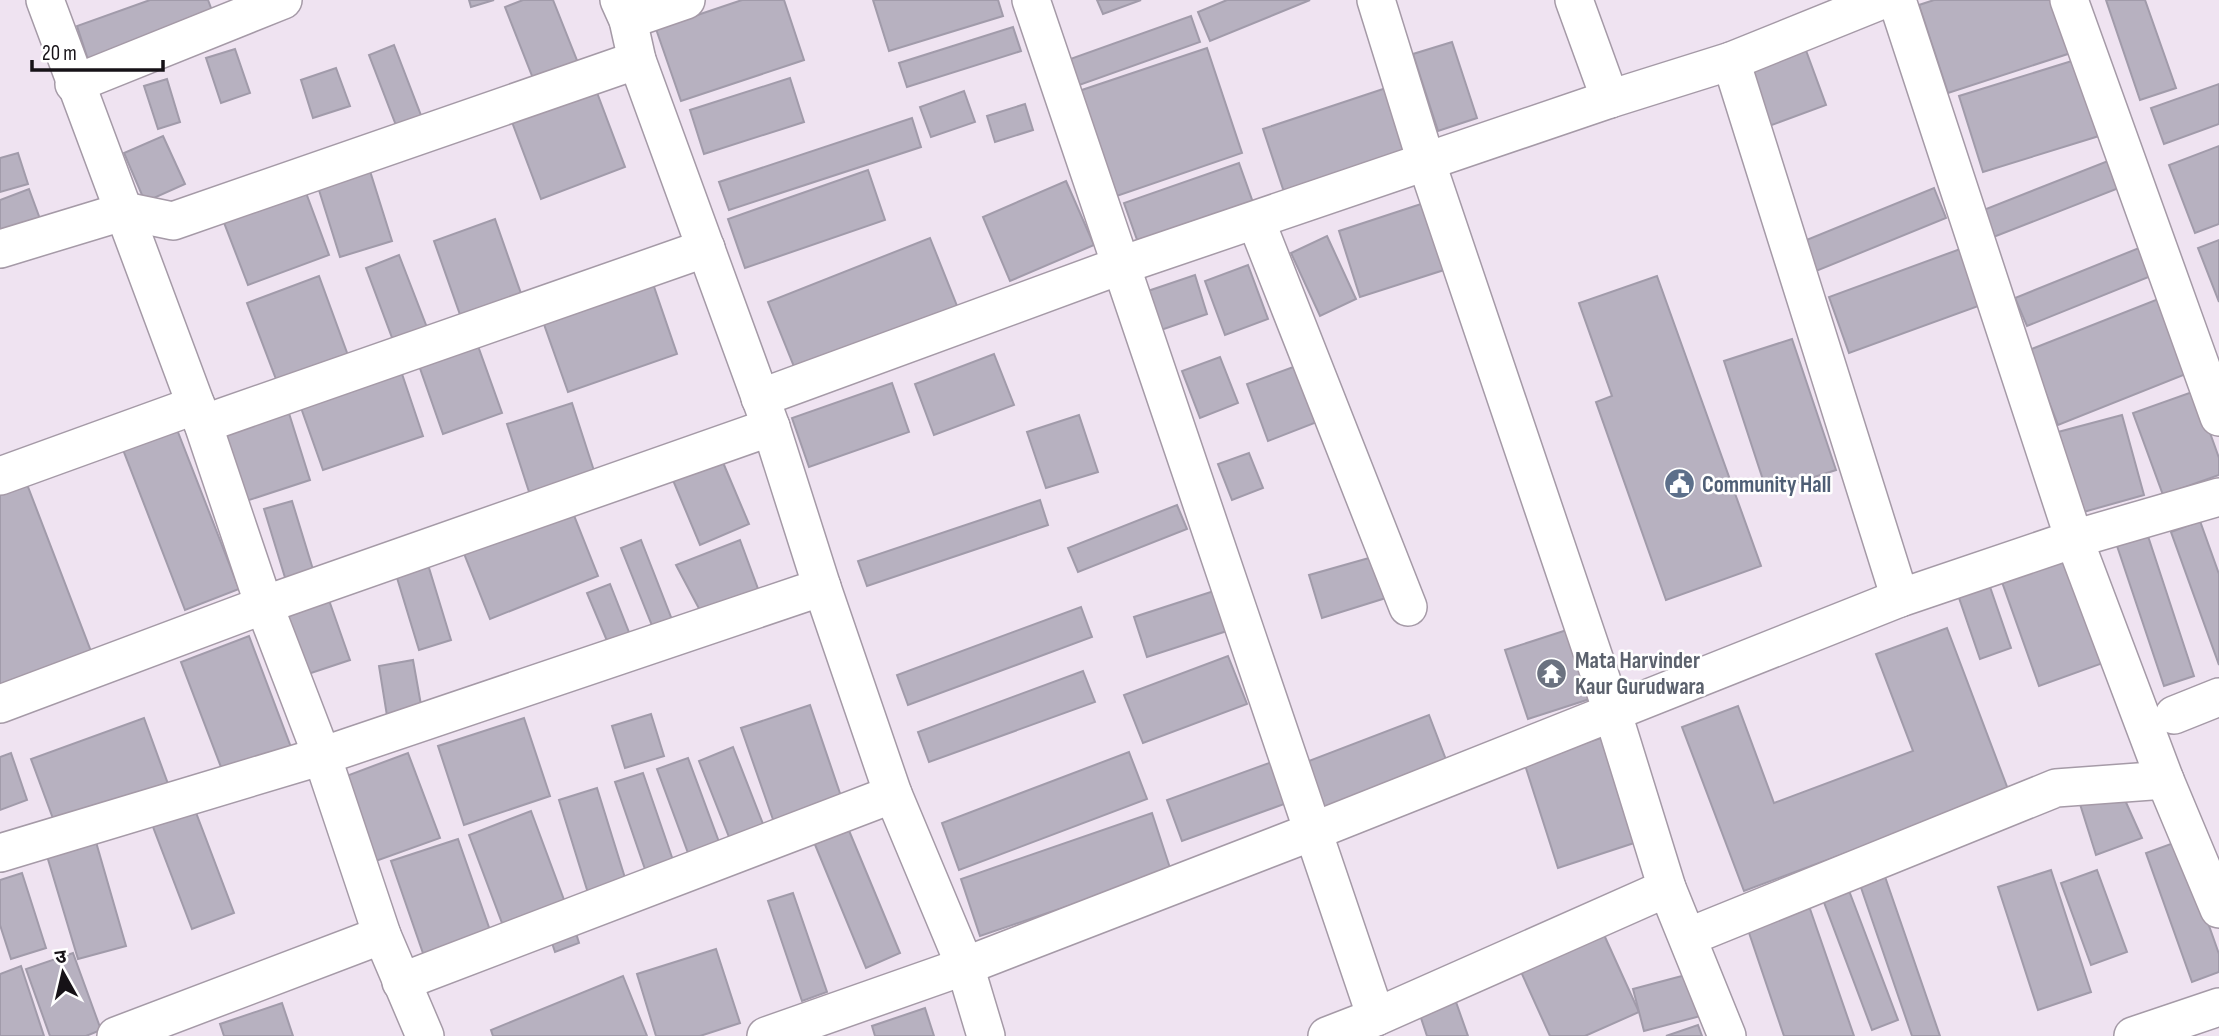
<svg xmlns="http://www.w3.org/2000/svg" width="2219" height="1036" font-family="'Sofia Sans Condensed','Noto Sans Devanagari',sans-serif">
<rect width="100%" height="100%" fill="#efe3f1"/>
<!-- building -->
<g fill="#b7b1c0" stroke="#a19baa" stroke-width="2">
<polygon points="150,0 208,0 217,24 91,69 77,26"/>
<polygon points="469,0 494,0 471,7"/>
<polygon points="523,0 553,0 580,68 536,86 505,7"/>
<polygon points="742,0 784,0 804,60 681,101 656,29"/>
<polygon points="873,0 998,0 1003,16 889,51"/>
<polygon points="1097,0 1141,0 1103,14"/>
<polygon points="1227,0 1310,0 1210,41 1198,12"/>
<polygon points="1934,0 2060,0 2077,51 1948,93 1919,5"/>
<polygon points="2106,0 2145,0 2176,88 2140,100"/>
<polygon points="1191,16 1200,42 1068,89 1059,63"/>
<polygon points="1013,27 1021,51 907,87 899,63"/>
<polygon points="1452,42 1477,118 1438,131 1413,54"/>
<polygon points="394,45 427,131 402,141 369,55"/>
<polygon points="1804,45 1826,105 1769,126 1747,67"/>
<polygon points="1207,48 1242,153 1105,200 1070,94"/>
<polygon points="235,49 250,93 221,103 206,58"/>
<polygon points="2075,60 2099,136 1983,172 1959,96"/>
<polygon points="336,68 350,106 313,118 301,80"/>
<polygon points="790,78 804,122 704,154 690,110"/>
<polygon points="167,79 180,122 158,129 144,86"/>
<polygon points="593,82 625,167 541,199 509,114"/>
<polygon points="2219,84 2219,124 2164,144 2151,108"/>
<polygon points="1389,87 1410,150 1284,192 1263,129"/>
<polygon points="964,91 975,122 931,137 920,107"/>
<polygon points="1025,104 1033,130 995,142 987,116"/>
<polygon points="912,118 921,147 729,210 719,182"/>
<polygon points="163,136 185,184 145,202 124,153"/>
<polygon points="2219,146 2219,224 2195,233 2169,165"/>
<polygon points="18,153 28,184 0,192 0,158"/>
<polygon points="2113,159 2124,186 1991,238 1981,211"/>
<polygon points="1239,163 1256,211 1141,251 1124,203"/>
<polygon points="868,170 885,220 745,268 728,219"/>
<polygon points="370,171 392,241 340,257 318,187"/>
<polygon points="1066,181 1094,245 1010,281 983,217"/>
<polygon points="1934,188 1946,218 1816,271 1804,241"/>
<polygon points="29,189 40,219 0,235 0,200"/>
<polygon points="305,190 329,255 248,285 223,220"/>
<polygon points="1421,204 1444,270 1360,297 1339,231"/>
<polygon points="495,219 525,305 464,326 434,241"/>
<polygon points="1327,236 1356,299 1320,316 1291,253"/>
<polygon points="930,238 961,316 799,379 768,302"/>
<polygon points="2219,240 2219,302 2198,248"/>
<polygon points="2144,246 2156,274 2027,326 2015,298"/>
<polygon points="1963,248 1984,304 1849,353 1829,297"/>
<polygon points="399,255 431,338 397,351 366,268"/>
<polygon points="1248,265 1268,319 1225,335 1205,281"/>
<polygon points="650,275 677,354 568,392 540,313"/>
<polygon points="1195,275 1207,314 1161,330 1148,291"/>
<polygon points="319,276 350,361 279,387 247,303"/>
<polygon points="1657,276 1761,566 1666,600 1596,402 1612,396 1579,303"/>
<polygon points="2166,296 2196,370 2058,425 2029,350"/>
<polygon points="473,332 502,413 443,434 415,354"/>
<polygon points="1792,339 1836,470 1767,492 1724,361"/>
<polygon points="994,354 1014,405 934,435 915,384"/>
<polygon points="1220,357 1238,403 1200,418 1182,371"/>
<polygon points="1296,366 1317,422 1268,441 1247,384"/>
<polygon points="400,368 423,436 323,470 299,402"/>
<polygon points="892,383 909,432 809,467 792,418"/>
<polygon points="2195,391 2219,458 2219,475 2163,495 2133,413"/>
<polygon points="572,403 597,480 532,501 507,424"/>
<polygon points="287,407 310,480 243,502 219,429"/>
<polygon points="1079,415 1098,472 1046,488 1027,432"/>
<polygon points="2122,415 2144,495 2080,513 2058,432"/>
<polygon points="176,427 239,589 185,610 122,447"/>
<polygon points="719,453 749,524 700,545 670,473"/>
<polygon points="1249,453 1263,488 1232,500 1218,464"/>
<polygon points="25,479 92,654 0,688 0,489"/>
<polygon points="1040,500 1048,525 867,586 858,561"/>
<polygon points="292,501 315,576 287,584 264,509"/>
<polygon points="1177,505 1187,529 1078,572 1068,548"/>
<polygon points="571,508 598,576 490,619 463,551"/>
<polygon points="2200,521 2219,574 2219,665 2171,532"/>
<polygon points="2146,530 2194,676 2164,686 2115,540"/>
<polygon points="641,540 676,630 657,638 621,548"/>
<polygon points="740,540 761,597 704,618 676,565"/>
<polygon points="2062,545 2103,663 2039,686 1997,568"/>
<polygon points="1376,556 1389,597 1322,618 1309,575"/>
<polygon points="426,558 451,640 419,650 394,568"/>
<polygon points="1988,581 2011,648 1980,659 1957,592"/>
<polygon points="610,584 632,640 610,648 587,593"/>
<polygon points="324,586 350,660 308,674 282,601"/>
<polygon points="1220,589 1233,629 1147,657 1134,617"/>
<polygon points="1081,607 1092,637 908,705 897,675"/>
<polygon points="1576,627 1599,696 1528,719 1505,650"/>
<polygon points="1947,628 2009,792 1744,891 1682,727 1738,706 1774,803 1913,751 1876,654"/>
<polygon points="249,636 292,750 224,775 181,662"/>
<polygon points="1228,656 1247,704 1143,743 1124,695"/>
<polygon points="413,660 423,716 388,722 379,666"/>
<polygon points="1083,671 1095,702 929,762 918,732"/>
<polygon points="810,705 845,808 777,831 741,728"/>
<polygon points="651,714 664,756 625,768 612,726"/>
<polygon points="1429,715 1448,765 1321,814 1301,764"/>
<polygon points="144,718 168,784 55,824 31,759"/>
<polygon points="524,718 550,796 464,825 438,746"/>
<polygon points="1601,738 1634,843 1558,868 1524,762"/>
<polygon points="733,747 765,829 731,842 699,761"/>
<polygon points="1129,752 1147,799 959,870 942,823"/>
<polygon points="11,753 27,800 0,810 0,757"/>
<polygon points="408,753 440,838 373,862 341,778"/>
<polygon points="688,758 719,842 688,853 657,769"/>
<polygon points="1272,762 1287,803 1182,841 1167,800"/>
<polygon points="643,773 675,866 647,875 615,782"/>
<polygon points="597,788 626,881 588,893 559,800"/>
<polygon points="2120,789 2142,838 2096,855 2080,804"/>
<polygon points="192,802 234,913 192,929 150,819"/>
<polygon points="531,811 567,908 505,931 469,835"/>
<polygon points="1152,813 1171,871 980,936 961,879"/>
<polygon points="845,821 900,953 866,968 811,835"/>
<polygon points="458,839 492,936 425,959 391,861"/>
<polygon points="2179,841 2219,954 2219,972 2192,982 2146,853"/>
<polygon points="96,842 126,946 78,959 47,856"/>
<polygon points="1882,868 1940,1036 1912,1036 1857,876"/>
<polygon points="2051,870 2091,992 2038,1010 1998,887"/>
<polygon points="2097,870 2127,952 2091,965 2061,883"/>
<polygon points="22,873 46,948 11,959 0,925 0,880"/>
<polygon points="1848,888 1898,1020 1872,1030 1822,897"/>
<polygon points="793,893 827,992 802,1001 768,901"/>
<polygon points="1809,906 1854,1036 1784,1036 1747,927"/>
<polygon points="572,920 579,943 555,952 547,928"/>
<polygon points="1600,926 1639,1012 1585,1036 1550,1036 1517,963"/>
<polygon points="716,949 740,1023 700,1036 656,1036 637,974"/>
<polygon points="73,953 101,1030 86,1036 50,1036 26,969"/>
<polygon points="21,966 44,1036 0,1036 0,974"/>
<polygon points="1697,972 1708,1014 1644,1031 1633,989"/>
<polygon points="623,976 647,1036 493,1036 491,1030"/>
<polygon points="1456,1002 1468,1036 1427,1036 1420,1015"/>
<polygon points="282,1003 293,1036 224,1036 220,1024"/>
<polygon points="925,1008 934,1036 875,1036 872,1026"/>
<polygon points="1698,1025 1702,1036 1666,1036"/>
</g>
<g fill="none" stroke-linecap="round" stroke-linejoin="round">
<defs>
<g id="minor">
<polyline points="45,0 203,424 264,605 322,756 382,935 425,1036"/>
<polyline points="619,0 628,20 637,60 771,427 822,587 893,794 965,966 986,1036"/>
<polyline points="1031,0 1376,1017"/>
<polyline points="1376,0 1426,161 1613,714 1667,888 1727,1036"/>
<polyline points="1574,0 1610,99"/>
<polyline points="1897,0 2074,539 2165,780 2219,909"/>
<polyline points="2069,0 2219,417"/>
<polyline points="628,20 686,0"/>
<polyline points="1731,61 1900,598"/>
<polyline points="74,84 283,0"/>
<polyline points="1256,221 1408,607"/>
<polyline points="0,249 125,211 173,221 637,60"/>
<polyline points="760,398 1122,265 1610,99 1731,61 1882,0"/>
<polyline points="203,424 706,248"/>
<polyline points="0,476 196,405"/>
<polyline points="0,704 264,605 771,427"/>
<polyline points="2174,715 2219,697"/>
<polyline points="0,853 322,756 822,587"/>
<polyline points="1688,937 2056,788 2165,780"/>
<polyline points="401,982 893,794"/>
<polyline points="116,1036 382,935"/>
<polyline points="766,1036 965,966 1314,831 1900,598 2074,539 2219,497"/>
<polyline points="1327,1036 1376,1017 1667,888"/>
<polyline points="2133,1036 2219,1007"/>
</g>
</defs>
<!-- minor casing -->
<use href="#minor" stroke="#a59aa7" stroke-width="40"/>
<!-- minor -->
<use href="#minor" stroke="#fff" stroke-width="37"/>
</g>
<!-- icons -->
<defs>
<symbol id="civic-disc" viewBox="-11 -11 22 22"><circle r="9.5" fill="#5c6f8a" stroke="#fff"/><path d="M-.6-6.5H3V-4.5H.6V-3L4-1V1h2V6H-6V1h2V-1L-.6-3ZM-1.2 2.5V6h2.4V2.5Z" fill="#fff"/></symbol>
<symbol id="temple-disc" viewBox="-11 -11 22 22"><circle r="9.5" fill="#6b7280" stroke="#fff"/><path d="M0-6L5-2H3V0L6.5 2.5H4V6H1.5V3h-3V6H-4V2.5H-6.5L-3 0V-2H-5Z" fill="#fff"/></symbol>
</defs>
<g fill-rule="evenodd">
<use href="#civic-disc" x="1662" y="466" width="35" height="35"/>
<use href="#temple-disc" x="1534" y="656" width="35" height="35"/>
</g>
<g text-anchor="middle" stroke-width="5" stroke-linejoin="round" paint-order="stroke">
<!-- service labels -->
<g font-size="23" font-weight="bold" fill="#4e5e75" stroke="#fff" text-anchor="start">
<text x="1702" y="492">Community Hall</text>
</g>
<!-- worship labels -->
<g font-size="23" font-weight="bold" fill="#5b616d" stroke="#fff" text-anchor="start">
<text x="1575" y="668">Mata Harvinder<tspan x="1575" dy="26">Kaur Gurudwara</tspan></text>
</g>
</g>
<!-- north arrow -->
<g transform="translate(63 973) rotate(352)" stroke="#ffffff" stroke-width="5" paint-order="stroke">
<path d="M0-5L12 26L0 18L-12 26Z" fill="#161217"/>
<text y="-10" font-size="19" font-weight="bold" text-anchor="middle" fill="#161217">उ</text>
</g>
<!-- scale -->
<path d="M32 60v10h131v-10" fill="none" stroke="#161217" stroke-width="3.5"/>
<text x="42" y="60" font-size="21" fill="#161217" stroke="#ffffff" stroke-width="5" paint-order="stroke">20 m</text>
</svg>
